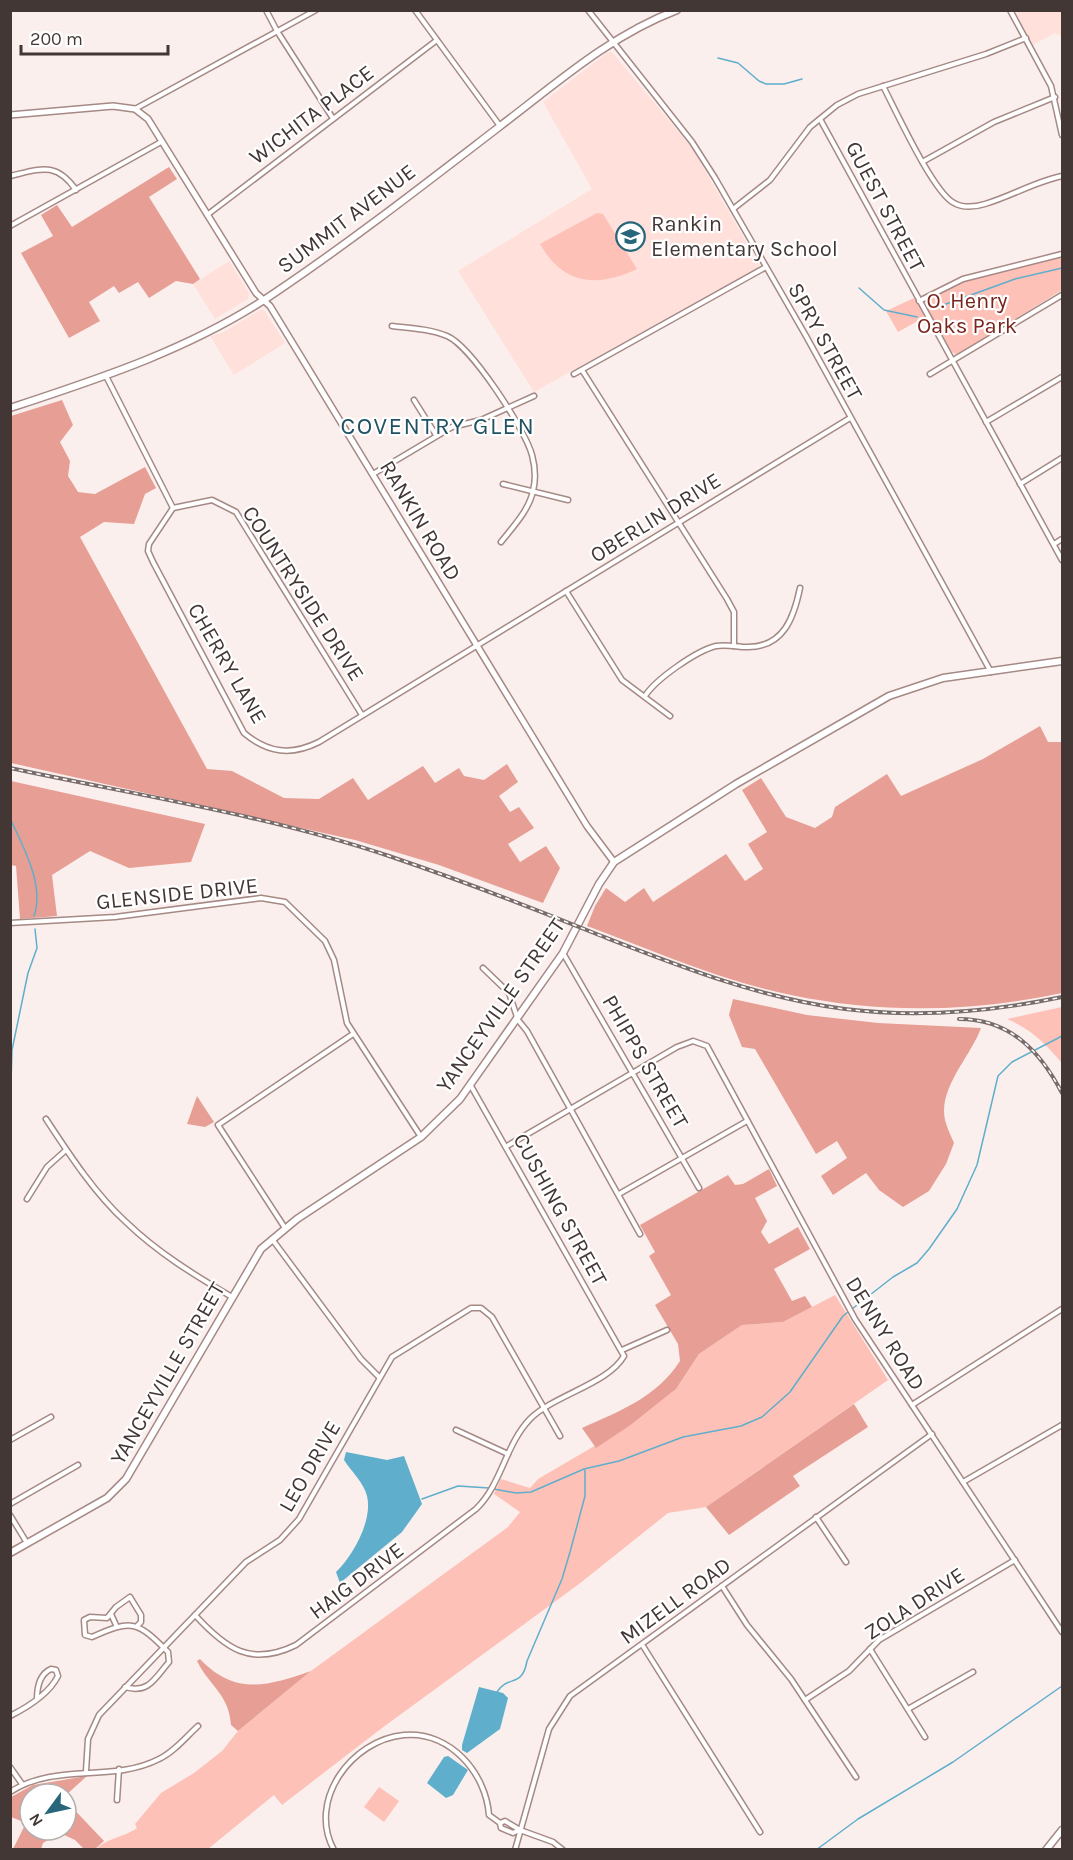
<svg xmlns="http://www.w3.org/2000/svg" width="1073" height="1860" font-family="Karla,sans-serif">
<rect width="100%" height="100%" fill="#fbefed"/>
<!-- built -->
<g fill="#ffe0db">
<polygon points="1015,11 1062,11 1062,36 1055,33 1033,45"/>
<polygon points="608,52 612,52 692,148 759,264 758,267 534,392 458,271 592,189 543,102"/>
<polygon points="229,261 249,293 248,299 215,319 193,284"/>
<polygon points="260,310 264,310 285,343 234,375 210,336 222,333"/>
</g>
<!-- green -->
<g fill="#fec1b8">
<path d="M597,213L603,214L637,269C597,288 563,285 540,244Z"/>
<polygon points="1062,257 1062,290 957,355 952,352 930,314 898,332 886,311 914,298 918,305 967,280"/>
<path d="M1062,1007L1061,1062C1044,1042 1030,1029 1007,1019Z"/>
<path d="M835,1295L888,1380L706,1507L668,1513L579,1584L382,1728L282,1805L274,1795L208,1849L95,1850C108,1837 121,1839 137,1828L135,1824L161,1793L194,1773L222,1751L238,1731L311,1671L508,1527L520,1512L494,1494L501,1479L530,1488L538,1479L632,1424L676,1389L699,1354L742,1325L783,1322Z"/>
<polygon points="379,1787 399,1801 384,1822 364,1807"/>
</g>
<!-- forest -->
<g fill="#e79e94">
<polygon points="169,167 177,179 149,197 200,279 193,284 176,281 149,298 138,282 119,293 114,286 89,302 100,321 69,338 21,253 53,236 41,215 57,205 72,227"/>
<polygon points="62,400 73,425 60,442 70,461 68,476 78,492 95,494 145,467 156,488 145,494 134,524 104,522 80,537 207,769 232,771 284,798 319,799 353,778 368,800 423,766 435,783 459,768 464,776 484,780 507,764 518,782 499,796 510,812 519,807 534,828 508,844 520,862 546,846 560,868 543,903 439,865 355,840 11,763 11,416"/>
<path d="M1040,726L1048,742H1062V993C972,1012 882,1014 791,995C721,981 654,951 587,926L595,906L606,888L625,902L644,888L653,902L726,854L745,881L763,869L748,844L767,832L742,790L761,778L786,817L815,828L832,817L835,807L887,774L901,796L983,759Z"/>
<polygon points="11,781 205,824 191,862 129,868 90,851 52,875 57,916 20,919 16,866 11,865"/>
<path d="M733,999L807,1015L878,1023L981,1028C971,1056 938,1088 945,1120C947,1128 951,1136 954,1143L946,1164L929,1191L903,1207L879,1190L866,1173L833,1195L821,1176L847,1158L837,1141L816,1154L755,1049L742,1047L729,1015Z"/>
<polygon points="197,1096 214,1122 205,1127 187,1124"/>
<path d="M769,1169L777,1186L755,1198L767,1221L761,1232L769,1244L798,1227L810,1249L774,1269L792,1301L805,1296L812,1307L783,1322L742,1325L699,1354L676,1389L632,1424L596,1448L582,1428C620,1411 657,1397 680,1361L678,1344L655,1305L671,1295L649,1256L655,1252L640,1225L728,1175L735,1185L743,1184Z"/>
<polygon points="854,1404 868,1427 793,1476 800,1486 729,1535 706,1507"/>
<path d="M200,1659C235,1696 268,1686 311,1671L238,1731L231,1725C229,1694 210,1687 197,1661Z"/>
<polygon points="87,1776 66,1795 30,1794 30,1830 66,1830 66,1801 104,1841 95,1849 84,1849 75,1840 60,1833 43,1843 41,1849 13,1849 26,1823 11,1817 11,1797 33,1785"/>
</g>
<!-- water -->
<g fill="#5faecb">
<path d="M346,1452L387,1460L404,1456L422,1504L402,1532L340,1583L336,1572C353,1556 373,1520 367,1496C364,1483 351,1471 344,1460Z"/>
<polygon points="479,1687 503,1693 508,1698 500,1729 467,1753 462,1750 462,1745"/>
<polygon points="448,1756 468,1770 453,1795 446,1798 427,1783 444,1757"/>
</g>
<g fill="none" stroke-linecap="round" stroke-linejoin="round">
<!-- stream -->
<g stroke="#5faecb" stroke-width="1.5">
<polyline points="718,58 738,63 759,81 766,84 784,84 802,79"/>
<polyline points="859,288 884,310 917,317"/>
<polyline points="935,308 1015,279 1062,268"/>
<path d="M10,818C23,847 45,885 34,916"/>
<polyline points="10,1117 12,1050 28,973 37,948 35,929"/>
<polyline points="494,1489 516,1493 531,1492 584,1469 619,1461 683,1437 741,1426 762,1417 790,1392 843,1316 893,1277 917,1263 929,1249 957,1209 977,1165 998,1076 1012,1062 1062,1036"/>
<polyline points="422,1499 458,1486 489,1488"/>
<path d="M497,1692C508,1674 522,1689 527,1661L562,1579L570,1552L585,1496V1470"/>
<polyline points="816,1850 858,1819 953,1762 1062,1686"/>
</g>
<defs>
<g id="minor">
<polyline points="266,10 277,31 332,117"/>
<polyline points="415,10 500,126"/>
<polyline points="588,10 692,142 715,178 806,336 991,672"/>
<polyline points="1010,10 1051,86 1062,135"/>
<path d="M883,86C896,111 933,192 954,203C963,208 975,207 985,204C1012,196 1034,182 1062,176"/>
<polyline points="135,109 316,10"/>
<polyline points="820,119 1062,560"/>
<polyline points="924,161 994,122 1055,97"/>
<path d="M10,176C40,169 56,161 76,190"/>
<polyline points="733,209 770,180 810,127 837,105 858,94 986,54 1026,38"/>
<polyline points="207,215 437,40"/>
<polyline points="10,226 161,142"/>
<polyline points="919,301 963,279 1062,254"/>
<path d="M392,326C410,328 430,329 447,336C471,346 525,429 532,455C535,466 536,479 533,491C529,510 513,527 501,542"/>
<polyline points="582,370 727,599 734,612 734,646"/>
<polyline points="574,374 766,267"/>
<polyline points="930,374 1062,295"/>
<path d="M106,376L173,508L149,544L148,551L153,562L244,733C268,753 291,756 319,742L850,418"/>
<polyline points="414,400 436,435"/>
<polyline points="986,422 1062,377"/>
<polyline points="373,474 452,427 481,420 534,396"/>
<polyline points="503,484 568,500"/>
<polyline points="1020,484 1062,458"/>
<polyline points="173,508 212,500 236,512 362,715"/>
<polyline points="1054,544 1062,539"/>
<polyline points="566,591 622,680 670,716"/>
<path d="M645,696C656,679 696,651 716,646C727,644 737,647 748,647C784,647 794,617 800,588"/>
<polyline points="10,923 115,917 261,898 285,902 325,941 334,960 347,1023 421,1137"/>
<polyline points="563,953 699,1188"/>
<polyline points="483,968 509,993 518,1020 527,1031 640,1234"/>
<path d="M46,1119C69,1154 95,1194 126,1222C157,1252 194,1275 232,1297"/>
<polyline points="507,1146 677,1047 693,1041 707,1046 855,1319 1062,1632"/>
<polyline points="619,1194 747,1121"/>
<polyline points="27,1199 47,1167 66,1150"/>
<polyline points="285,1228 218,1125 353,1034"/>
<polyline points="272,1239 361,1359 379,1377"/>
<polyline points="622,1350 667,1330"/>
<polyline points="912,1405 1062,1309"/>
<polyline points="456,1430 508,1454"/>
<polyline points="10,1440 51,1417"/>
<polyline points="963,1482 1062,1425"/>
<polyline points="10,1504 78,1465"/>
<polyline points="10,1515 27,1543"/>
<polyline points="816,1517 846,1562"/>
<polyline points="722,1586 747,1625 791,1679 856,1777"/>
<polyline points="111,1614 116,1625"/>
<path d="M195,1615C226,1649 251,1667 296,1645L476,1509C502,1484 505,1445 530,1419C554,1395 608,1384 624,1356L471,1086"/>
<polyline points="643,1646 760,1832"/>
<polyline points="870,1649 925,1737"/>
<path d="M125,1687C149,1694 155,1678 169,1662L168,1652C137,1621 132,1619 92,1637L85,1635L84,1620L90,1617L107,1618L116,1607L130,1597L141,1615V1622L137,1626"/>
<polyline points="805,1700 849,1671 879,1640 1015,1560"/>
<polyline points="908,1709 973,1672"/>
<path d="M10,1716C28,1707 49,1694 58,1676L56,1670L51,1669C40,1674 37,1687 37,1699"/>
<polyline points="10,1767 22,1784"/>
<polyline points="86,1771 88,1739 99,1715 246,1562 280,1540 299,1519 392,1357 471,1308 481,1308 492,1317 560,1436"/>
<path d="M10,1792C56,1762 113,1783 159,1759C174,1752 186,1737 198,1726"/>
<polyline points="117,1800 119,1769"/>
<polyline points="519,1830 513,1833 501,1828 500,1823 505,1821 520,1830 553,1842 563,1850"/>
<path d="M334,1850C307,1801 351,1740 404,1735C450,1731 486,1773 489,1815L500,1823"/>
<polyline points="515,1850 549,1729 570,1696 932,1434"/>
</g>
<polyline id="tertiary" points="10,115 113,106 135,109 148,119 256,293 270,306 587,826 614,862"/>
<g id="secondary">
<path d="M10,408C102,378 196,347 276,292C353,240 426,183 499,127C557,83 609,36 677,10"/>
<polyline points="10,1553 107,1498 126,1479 261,1249 297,1219 421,1137 460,1099 563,953 599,884 614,862 736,784 889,696 943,678 1062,661"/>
<polyline points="1046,1850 1062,1830"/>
</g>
</defs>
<!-- minor casing -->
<use href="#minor" stroke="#a58985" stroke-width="7"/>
<!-- tertiary casing -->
<use href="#tertiary" stroke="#a58985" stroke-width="8"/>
<!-- secondary casing -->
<use href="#secondary" stroke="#a58985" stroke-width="9"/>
<!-- minor -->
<use href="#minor" stroke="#fff" stroke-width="4"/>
<!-- tertiary -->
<use href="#tertiary" stroke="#fff" stroke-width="5"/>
<!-- secondary -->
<use href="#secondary" stroke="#fff" stroke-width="6"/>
<defs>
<g id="rail">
<path d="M10,768C136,795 267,815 389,856C460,880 530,907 599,935C679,966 759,998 845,1009C918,1018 990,1012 1062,997"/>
<path d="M959,1019C1010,1019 1040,1051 1062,1093"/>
</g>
</defs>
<!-- rail casing -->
<use href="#rail" stroke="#796d6c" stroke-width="4"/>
<!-- rail -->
<use href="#rail" stroke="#fff" stroke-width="1.5" stroke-dasharray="4.5" stroke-linecap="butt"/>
</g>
<!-- icons -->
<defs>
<symbol id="school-ring" viewBox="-11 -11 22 22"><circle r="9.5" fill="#fff" stroke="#27667b" stroke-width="1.5"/><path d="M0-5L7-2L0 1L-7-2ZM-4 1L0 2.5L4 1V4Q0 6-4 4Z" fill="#27667b"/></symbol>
</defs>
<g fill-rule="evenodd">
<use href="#school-ring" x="614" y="220" width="33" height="33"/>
</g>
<g text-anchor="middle" stroke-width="4.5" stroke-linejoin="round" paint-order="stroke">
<!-- street labels -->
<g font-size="22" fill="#433736" stroke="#fff">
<text transform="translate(311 114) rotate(-37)" y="8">WICHITA PLACE</text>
<text transform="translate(886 206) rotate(62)" y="8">GUEST STREET</text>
<text transform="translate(346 218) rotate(-37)" y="8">SUMMIT AVENUE</text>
<text transform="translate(826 341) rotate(61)" y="8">SPRY STREET</text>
<text transform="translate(655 517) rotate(-32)" y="8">OBERLIN DRIVE</text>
<text transform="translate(421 520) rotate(59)" y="8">RANKIN ROAD</text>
<text transform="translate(304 593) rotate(57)" y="8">COUNTRYSIDE DRIVE</text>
<text transform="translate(228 663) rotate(60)" y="8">CHERRY LANE</text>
<text transform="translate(177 893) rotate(-6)" y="8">GLENSIDE DRIVE</text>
<text transform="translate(500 1005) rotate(-55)" y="8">YANCEYVILLE STREET</text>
<text transform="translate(646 1061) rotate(60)" y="8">PHIPPS STREET</text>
<text transform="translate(561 1209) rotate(61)" y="8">CUSHING STREET</text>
<text transform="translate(886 1333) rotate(58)" y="8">DENNY ROAD</text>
<text transform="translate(167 1373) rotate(-60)" y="8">YANCEYVILLE STREET</text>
<text transform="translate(309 1466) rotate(-60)" y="8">LEO DRIVE</text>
<text transform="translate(356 1580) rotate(-37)" y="8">HAIG DRIVE</text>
<text transform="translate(675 1600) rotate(-36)" y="8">MIZELL ROAD</text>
<text transform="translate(914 1603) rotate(-33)" y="8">ZOLA DRIVE</text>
</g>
<!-- poi labels -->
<g font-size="22" fill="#433736" stroke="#fff" text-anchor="start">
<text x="651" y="231">Rankin<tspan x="651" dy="25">Elementary School</tspan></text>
</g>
<!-- park labels -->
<g font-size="22" fill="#79251d" stroke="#fff">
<text x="967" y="308">O. Henry<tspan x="967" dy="25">Oaks Park</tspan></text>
</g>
<!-- neighbourhood labels -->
<g font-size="24" letter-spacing="1.5" fill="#205263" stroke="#fff">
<text x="438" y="434">COVENTRY GLEN</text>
</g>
</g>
<!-- border -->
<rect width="1073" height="1860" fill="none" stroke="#433736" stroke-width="24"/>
<!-- north arrow -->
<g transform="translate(48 1812) rotate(237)"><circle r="28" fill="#ffffff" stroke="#b4afaf" stroke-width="1.5"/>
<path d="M0-4.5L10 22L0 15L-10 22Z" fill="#27667b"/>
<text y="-9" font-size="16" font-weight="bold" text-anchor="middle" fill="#433736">N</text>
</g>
<!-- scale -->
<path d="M21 45v9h147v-9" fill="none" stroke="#433736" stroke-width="3"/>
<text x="30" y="45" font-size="18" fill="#433736" stroke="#ffffff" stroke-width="4.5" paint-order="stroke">200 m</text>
</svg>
